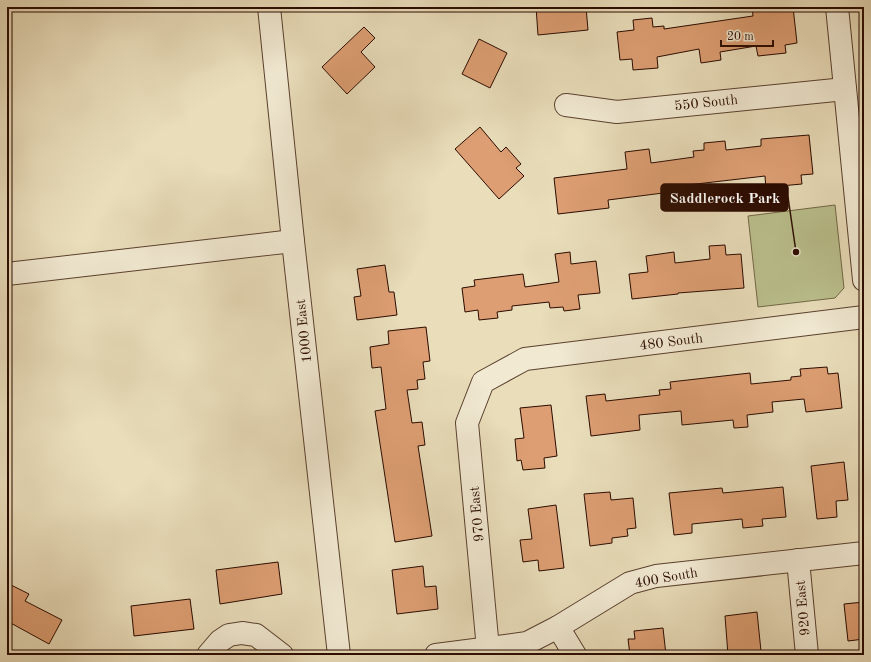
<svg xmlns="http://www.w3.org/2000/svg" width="871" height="662" font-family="'Old Standard TT',serif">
<rect width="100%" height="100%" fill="#e9ddba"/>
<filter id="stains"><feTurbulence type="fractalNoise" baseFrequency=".005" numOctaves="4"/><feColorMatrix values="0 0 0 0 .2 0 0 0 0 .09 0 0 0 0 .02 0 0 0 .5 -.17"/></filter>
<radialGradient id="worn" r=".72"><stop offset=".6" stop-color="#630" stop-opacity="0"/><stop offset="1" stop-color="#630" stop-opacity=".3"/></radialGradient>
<!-- park -->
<polygon fill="#bac08d" stroke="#726646" points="835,205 844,288 835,298 758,307 748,216"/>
<!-- building -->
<g fill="#dc9e72" stroke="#2b0b00">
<polygon points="536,7 586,7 588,30 538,35"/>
<polygon points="752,7 793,7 797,43 785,45 786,53 758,56 756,46 720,52 721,60 701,63 699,49 657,57 658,68 633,70 632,59 620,60 617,32 634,30 633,20 652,18 653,27 664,26 664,29 753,16"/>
<polygon points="364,27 375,38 361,52 375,67 347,94 322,67"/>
<polygon points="479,39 507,53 490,88 462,74"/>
<polygon points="480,127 501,152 506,147 521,164 516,168 524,176 499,199 455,149"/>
<polygon points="809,135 813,174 801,175 802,184 780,186 781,188 766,190 765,176 679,186 679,191 608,200 609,208 558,214 554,178 627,169 625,152 649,149 651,163 694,157 693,151 704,150 704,143 725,141 726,150 761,146 761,139"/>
<polygon points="725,245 726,255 741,254 744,288 678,293 678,294 632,299 629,274 648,272 646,256 674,252 675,263 710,259 709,246"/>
<polygon points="570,252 571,264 596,261 600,293 578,295 580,309 564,311 563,307 550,308 549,302 512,306 512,310 497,312 498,318 479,320 478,310 465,312 462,288 475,286 474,280 523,274 525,287 559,282 555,254"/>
<polygon points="385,265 389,292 394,292 397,315 357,320 354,297 361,296 357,269"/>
<polygon points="426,327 430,361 423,362 425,379 417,380 418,389 407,390 412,423 422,422 425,445 418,446 432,536 395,542 375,411 386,409 381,367 372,368 370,347 389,344 388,331"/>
<polygon points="827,367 828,374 838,373 842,408 806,412 804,399 772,402 773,412 747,415 748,427 734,428 733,420 682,425 681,411 639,415 640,430 591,436 586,396 605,394 606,401 660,395 659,390 671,389 670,382 750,373 751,384 791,380 791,377 801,376 800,369"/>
<polygon points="551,405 557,456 544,458 545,468 523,470 521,460 517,461 515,439 524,438 520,408"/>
<polygon points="844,462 848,500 836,501 837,517 817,519 811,466"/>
<polygon points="783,487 786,517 762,519 763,526 743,528 742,519 692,524 692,533 674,535 669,493 722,488 723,493"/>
<polygon points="610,492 611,500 633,498 636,528 627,529 628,536 612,538 612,543 590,546 584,494"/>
<polygon points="556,505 564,568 539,571 538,560 523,562 520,540 532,539 528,509"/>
<polygon points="278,562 282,594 220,604 216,570"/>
<polygon points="423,566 425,587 436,586 438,609 397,614 392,570"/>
<polygon points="7,583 29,594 25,601 62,620 49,644 7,621"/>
<polygon points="190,599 194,629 134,636 131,606"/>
<polygon points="864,602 864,639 848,641 844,604"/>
<polygon points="757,612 761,651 754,651 755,655 728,655 725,616"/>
<polygon points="663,628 666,655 630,655 628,639 635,639 634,631"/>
</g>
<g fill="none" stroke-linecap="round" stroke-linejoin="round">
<defs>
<g id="minor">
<polyline points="269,7 293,241 339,655"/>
<polyline points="837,7 864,280"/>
<polyline points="566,105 617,112 845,89"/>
<polyline points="7,274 293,241"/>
<polyline points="798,560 807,655"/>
<polyline points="558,627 575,655"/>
<polyline points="488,649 467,423 483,382 525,359 864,317"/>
<polyline points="208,655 220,641 229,635 242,633 256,635 282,655"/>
<polyline points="436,655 527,643 558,627 630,583 656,576 864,553"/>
</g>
</defs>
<!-- minor casing -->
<use href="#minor" stroke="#5a402e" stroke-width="24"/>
<!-- minor -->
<use href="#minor" stroke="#f1e9d2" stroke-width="22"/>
</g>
<g text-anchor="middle" stroke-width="4" stroke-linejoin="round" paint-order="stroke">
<!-- street labels -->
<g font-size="14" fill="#2b0b00" stroke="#f1e9d2">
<text transform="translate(706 102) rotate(-6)" y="5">550 South</text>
<text transform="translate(303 331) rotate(-96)" y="5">1000 East</text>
<text transform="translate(671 341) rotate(-7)" y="5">480 South</text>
<text transform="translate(476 514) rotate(-95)" y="5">970 East</text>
<text transform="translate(666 577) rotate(-10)" y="5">400 South</text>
<text transform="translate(802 608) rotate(-95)" y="5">920 East</text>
</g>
</g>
<!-- callouts -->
<path fill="none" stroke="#2b0b00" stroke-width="1.5" d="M796 252L788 197"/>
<circle fill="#2b0b00" stroke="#f1e9d2" stroke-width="1.5" cx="796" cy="252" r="4"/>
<rect fill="#2b0b00" stroke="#2b0b00" stroke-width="1.5" x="661" y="184" width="127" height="27" rx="4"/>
<g font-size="15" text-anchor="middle" font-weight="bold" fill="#fff">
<text x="725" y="203">Saddlerock Park</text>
</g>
<!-- margin -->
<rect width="871" height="662" fill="none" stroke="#e9ddba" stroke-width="24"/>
<rect x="8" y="8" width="855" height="646" fill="none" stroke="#2b0b00" stroke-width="2"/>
<rect x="12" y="12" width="847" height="638" fill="none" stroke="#2b0b00"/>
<!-- scale -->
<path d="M721 40v6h52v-6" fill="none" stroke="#2b0b00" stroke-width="2"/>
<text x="727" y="40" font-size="12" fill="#2b0b00" stroke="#f1e9d2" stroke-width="3" paint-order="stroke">20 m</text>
<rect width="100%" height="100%" filter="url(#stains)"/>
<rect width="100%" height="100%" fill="url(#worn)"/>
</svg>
